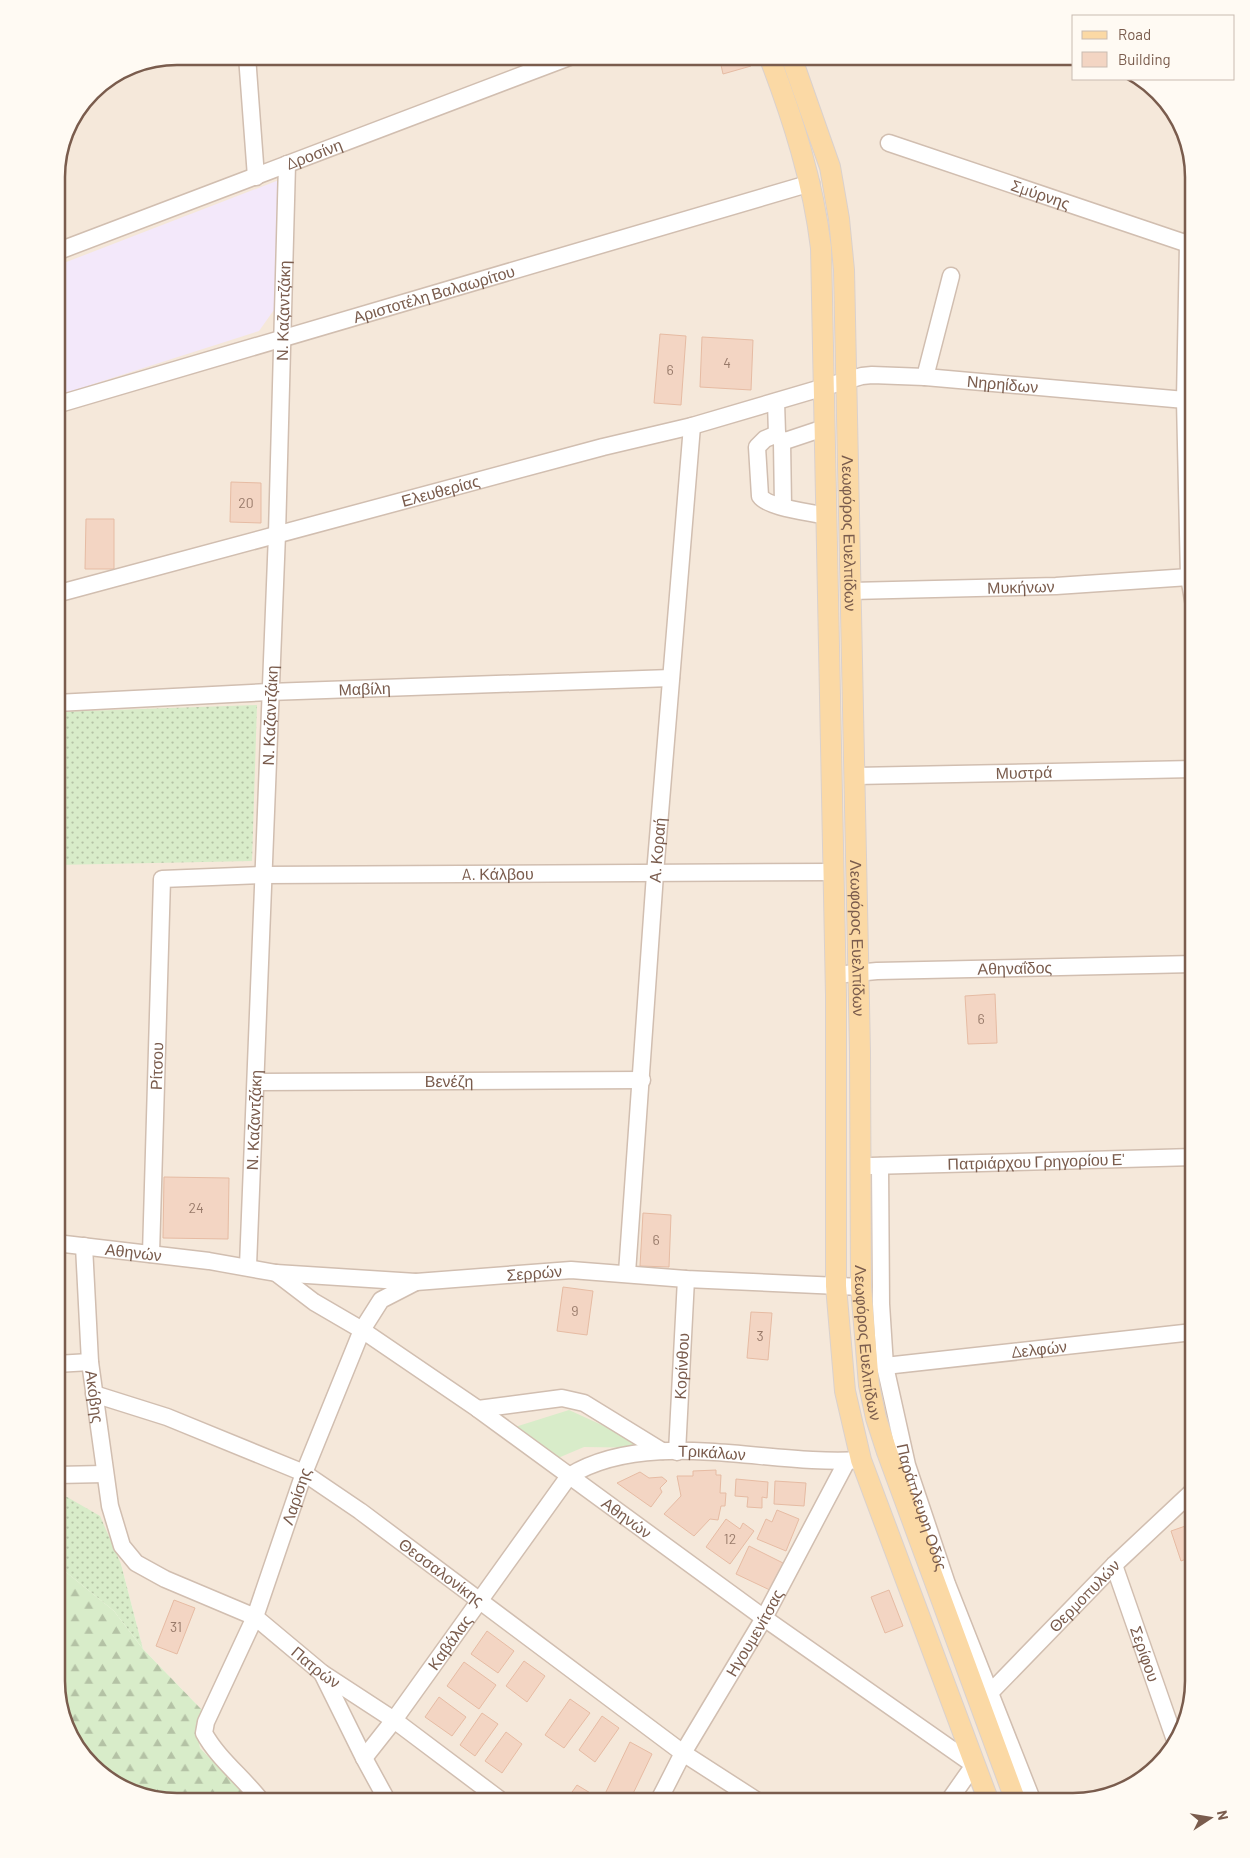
<svg xmlns="http://www.w3.org/2000/svg" width="1250" height="1858" font-family="Barlow,sans-serif">
<defs>
<pattern id="grass-dots" width="8" height="8" patternUnits="userSpaceOnUse" patternTransform="scale(1.25)"><rect width="8" height="8" fill="#d8ecc9"/><path d="M2 2h.1M6 6h.1" fill="none" stroke="#b4c2a5" stroke-width="1.8" stroke-linecap="round"/></pattern>
<pattern id="forest-firs" width="22" height="20" patternUnits="userSpaceOnUse" patternTransform="scale(1.25)"><rect width="22" height="20" fill="#d8ecc9"/><path d="M5 1l3.5 6h-7zM16 11l3.5 6h-7z" fill="#b4c2a5"/></pattern>
</defs>
<rect width="100%" height="100%" fill="#fdf6ec"/>
<!-- residential -->
<polygon fill="#f5e8da" points="177,56 1074,56 1074,79 1140,79 1178,117 1194,177 1194,1681 1177,1742 1133,1786 1073,1802 977,1802 970,1784 957,1802 252,1802 200,1748 196,1725 202,1710 143,1649 121,1564 67,1497 56,1495 56,169 66,131 92,91 131,65"/>
<!-- education -->
<polygon fill="#f3e8fa" points="279,180 276,307 259,331 56,396 56,266"/>
<!-- grass -->
<g fill="url(#grass-dots)">
<polygon points="257,705 252,861 56,865 56,712"/>
<polygon points="56,1495 67,1497 100,1516 121,1564 143,1649 114,1611 56,1564"/>
</g>
<!-- forest -->
<polygon fill="url(#forest-firs)" points="56,1564 114,1611 143,1649 202,1710 196,1725 200,1748 252,1802 169,1802 116,1785 72,1741 56,1681"/>
<!-- park -->
<polygon fill="#d8ecc9" points="569,1410 652,1448 584,1447 558,1458 515,1427"/>
<!-- building -->
<g fill="#f3d5c3" stroke="#e6bba3">
<polygon points="719,56 748,56 751,66 723,74"/>
<polygon points="660,334 686,336 681,405 654,403"/>
<polygon points="702,337 753,340 751,390 700,387"/>
<polygon points="231,482 261,483 261,523 230,522"/>
<polygon points="86,519 114,519 114,569 85,569"/>
<polygon points="995,994 997,1043 968,1044 965,996"/>
<polygon points="164,1177 229,1178 228,1239 163,1238"/>
<polygon points="643,1213 671,1215 669,1267 640,1266"/>
<polygon points="563,1287 593,1291 587,1335 557,1331"/>
<polygon points="751,1312 772,1313 768,1360 747,1358"/>
<polygon points="716,1470 716,1475 721,1475 720,1493 726,1493 725,1506 721,1506 718,1520 710,1519 694,1536 664,1514 681,1496 677,1476 693,1476 693,1471"/>
<polygon points="640,1472 649,1478 662,1477 667,1481 660,1488 662,1492 651,1507 617,1483"/>
<polygon points="736,1479 768,1482 767,1498 762,1497 762,1508 747,1507 748,1497 735,1496"/>
<polygon points="775,1481 806,1483 804,1506 774,1504"/>
<polygon points="777,1510 799,1519 786,1551 757,1539 766,1519 772,1522"/>
<polygon points="726,1519 740,1529 743,1523 754,1531 730,1564 706,1547"/>
<polygon points="1194,1523 1194,1556 1181,1561 1171,1531"/>
<polygon points="749,1546 785,1564 772,1591 736,1574"/>
<polygon points="889,1590 903,1626 885,1633 871,1597"/>
<polygon points="174,1600 195,1608 177,1654 156,1646"/>
<polygon points="487,1631 514,1651 498,1673 471,1654"/>
<polygon points="524,1661 545,1676 527,1702 506,1686"/>
<polygon points="464,1662 496,1685 479,1709 447,1686"/>
<polygon points="439,1697 466,1717 452,1736 425,1717"/>
<polygon points="570,1699 590,1713 564,1748 545,1735"/>
<polygon points="482,1713 498,1724 475,1756 460,1745"/>
<polygon points="602,1716 619,1728 595,1762 579,1750"/>
<polygon points="506,1732 522,1744 502,1773 485,1761"/>
<polygon points="630,1742 652,1754 629,1802 615,1802 604,1796"/>
<polygon points="577,1785 592,1794 586,1802 565,1802"/>
</g>
<g fill="none" stroke-linecap="round" stroke-linejoin="round">
<defs>
<g id="minor">
<polyline points="247,56 256,177"/>
<path id="s1" d="M889,143L1194,246"/>
<path id="s2" d="M56,252L572,56"/>
<polyline points="925,377 951,276"/>
<polyline points="776,402 777,434"/>
<path id="s3" d="M56,405L811,183"/>
<polyline points="782,442 824,428"/>
<path d="M783,506L782,442L777,434L765,439L757,447L760,496C768,508 810,512 826,516"/>
<path id="s4" d="M851,591L1056,586L1189,577"/>
<path id="s5" d="M56,594L603,447L692,426L862,376L872,375L925,377L1185,400"/>
<polyline points="1194,606 1189,577 1185,400 1188,244 1194,232"/>
<path id="s6" d="M56,703L269,692L671,678"/>
<path id="s7" d="M855,776L1194,769"/>
<path id="s8" d="M835,975L877,971L1194,964"/>
<path id="s9" d="M257,1082L642,1080"/>
<path id="s10" d="M870,1166L1194,1157"/>
<path id="s11" d="M880,1166L881,1304L885,1366L907,1465L947,1584L1033,1802"/>
<path id="s12" d="M56,1243L209,1261L276,1273L416,1282L571,1270L686,1279L861,1287"/>
<path id="s13" d="M84,1246L90,1362L110,1506L122,1546L136,1563L165,1579L255,1617L322,1673L394,1720L503,1802"/>
<path id="s14" d="M151,1254L162,879L263,875L833,872"/>
<path id="s15" d="M248,1266L277,534L287,164"/>
<path id="s16" d="M276,1273L314,1302L362,1330L478,1409L764,1618L974,1765L948,1802"/>
<path id="s17" d="M627,1273L655,874L692,426"/>
<polyline points="56,1364 90,1362"/>
<path id="s18" d="M885,1366L1193,1332"/>
<path id="s19" d="M94,1394L167,1417L304,1473L360,1511L683,1753L759,1802"/>
<polyline points="478,1409 562,1398 584,1403 662,1451"/>
<path id="s20" d="M677,1452L686,1279"/>
<polyline points="56,1475 105,1474"/>
<path id="s21" d="M1114,1565L1176,1743"/>
<polyline points="322,1673 364,1758 388,1802"/>
<path id="s22" d="M984,1699L1114,1565L1194,1490"/>
<path id="s23" d="M364,1758L394,1720L569,1476C651,1426 770,1467 861,1460"/>
<path id="s24" d="M262,1802C244,1778 218,1759 204,1733L206,1722L255,1617L304,1473L362,1330L381,1300L416,1282"/>
<path id="s25" d="M658,1802L683,1753L764,1618L847,1461"/>
</g>
<g id="major">
<path d="M769,56C793,119 813,181 821,248L836,995V1286L845,1391L861,1460L989,1802"/>
<path id="s26" d="M791,56L830,167L839,219L844,270L860,1052L861,1287L869,1385L876,1418L887,1452L1016,1802"/>
</g>
</defs>
<!-- minor casing -->
<use href="#minor" stroke="#d1beb0" stroke-width="19"/>
<!-- major casing -->
<use href="#major" stroke="#dad1cd" stroke-width="22"/>
<!-- minor -->
<use href="#minor" stroke="#fff" stroke-width="16"/>
<!-- major -->
<use href="#major" stroke="#fbd9a5" stroke-width="20"/>
</g>
<g text-anchor="middle" stroke-width="5" stroke-linejoin="round" paint-order="stroke">
<!-- number labels -->
<g font-size="14" fill="#987a6a">
<text x="727" y="368">4</text>
<text x="670" y="375">6</text>
<text x="246" y="508">20</text>
<text x="981" y="1024">6</text>
<text x="196" y="1213">24</text>
<text x="656" y="1245">6</text>
<text x="575" y="1316">9</text>
<text x="760" y="1341">3</text>
<text x="730" y="1544">12</text>
<text x="176" y="1632">31</text>
</g>
<!-- street labels -->
<g font-size="16" fill="#7a5c4d" stroke="#fffaf3">
<text dy="6" stroke="none"><textPath href="#s2" startOffset="276">Δροσίνη</textPath></text>
<text dy="6" stroke="none"><textPath href="#s1" startOffset="160">Σμύρνης</textPath></text>
<text dy="6" stroke="none"><textPath href="#s3" startOffset="394">Αριστοτέλη Βαλαωρίτου</textPath></text>
<text dy="6" stroke="none"><textPath href="#s15" startOffset="956">Ν. Καζαντζάκη</textPath></text>
<text dy="6" stroke="none"><textPath href="#s5" startOffset="976">Νηρηίδων</textPath></text>
<text dy="6" stroke="none"><textPath href="#s5" startOffset="398">Ελευθερίας</textPath></text>
<text dy="6" stroke="none"><textPath href="#s26" startOffset="485">Λεωφόρος Ευελπίδων</textPath></text>
<text dy="6" stroke="none"><textPath href="#s4" startOffset="170">Μυκήνων</textPath></text>
<text dy="6" stroke="none"><textPath href="#s6" startOffset="309">Μαβίλη</textPath></text>
<text dy="6" stroke="none"><textPath href="#s15" startOffset="551">Ν. Καζαντζάκη</textPath></text>
<text dy="6" stroke="none"><textPath href="#s7" startOffset="169">Μυστρά</textPath></text>
<text dy="6" stroke="none"><textPath href="#s17" startOffset="424">Α. Κοραή</textPath></text>
<text dy="6" stroke="none"><textPath href="#s14" startOffset="711">A. Κάλβου</textPath></text>
<text dy="6" stroke="none"><textPath href="#s26" startOffset="890">Λεωφόρος Ευελπίδων</textPath></text>
<text dy="6" stroke="none"><textPath href="#s8" startOffset="180">Αθηναΐδος</textPath></text>
<text dy="6" stroke="none"><textPath href="#s14" startOffset="188">Ρίτσου</textPath></text>
<text dy="6" stroke="none"><textPath href="#s9" startOffset="192">Βενέζη</textPath></text>
<text dy="6" stroke="none"><textPath href="#s15" startOffset="146">Ν. Καζαντζάκη</textPath></text>
<text dy="6" stroke="none"><textPath href="#s10" startOffset="166">Πατριάρχου Γρηγορίου Ε'</textPath></text>
<text dy="6" stroke="none"><textPath href="#s12" startOffset="78">Αθηνών</textPath></text>
<text dy="6" stroke="none"><textPath href="#s12" startOffset="481">Σερρών</textPath></text>
<text dy="6" stroke="none"><textPath href="#s26" startOffset="1295">Λεωφόρος Ευελπίδων</textPath></text>
<text dy="6" stroke="none"><textPath href="#s18" startOffset="155">Δελφών</textPath></text>
<text dy="6" stroke="none"><textPath href="#s20" startOffset="86">Κορίνθου</textPath></text>
<text dy="6" stroke="none"><textPath href="#s13" startOffset="151">Ακόβης</textPath></text>
<text dy="6" stroke="none"><textPath href="#s23" startOffset="496">Τρικάλων</textPath></text>
<text dy="6" stroke="none"><textPath href="#s24" startOffset="345">Λαρίσης</textPath></text>
<text dy="6" stroke="none"><textPath href="#s11" startOffset="346">Παράπλευρη Οδός</textPath></text>
<text dy="6" stroke="none"><textPath href="#s16" startOffset="428">Αθηνών</textPath></text>
<text dy="6" stroke="none"><textPath href="#s19" startOffset="394">Θεσσαλονίκης</textPath></text>
<text dy="6" stroke="none"><textPath href="#s22" startOffset="144">Θερμοπυλών</textPath></text>
<text dy="6" stroke="none"><textPath href="#s25" startOffset="195">Ηγουμενίτσας</textPath></text>
<text dy="6" stroke="none"><textPath href="#s23" startOffset="144">Καβάλας</textPath></text>
<text dy="6" stroke="none"><textPath href="#s21" startOffset="94">Σερίφου</textPath></text>
<text dy="6" stroke="none"><textPath href="#s13" startOffset="535">Πατρών</textPath></text>
</g>
</g>
<!-- crop -->
<path d="M0 0H1250V1858H0ZM177 65H1073A112 112 0 0 1 1185 177V1681A112 112 0 0 1 1073 1793H177A112 112 0 0 1 65 1681V177A112 112 0 0 1 177 65Z" fill="#fffaf3" fill-rule="evenodd"/>
<path fill="none" stroke="#7a5c4d" stroke-width="2.5" d="M177 65H1073A112 112 0 0 1 1185 177V1681A112 112 0 0 1 1073 1793H177A112 112 0 0 1 65 1681V177A112 112 0 0 1 177 65Z"/>
<!-- legend -->
<rect x="1072" y="15" width="162" height="65" fill="#fffaf3" stroke="#cabbb1"/>
<rect x="1082" y="31" width="25" height="8" fill="#fbd9a5" stroke="#cabbb1"/>
<text x="1118" y="40" font-size="15" fill="#7a5c4d">Road</text>
<rect x="1082" y="52" width="25" height="15" fill="#f3d5c3" stroke="#cabbb1"/>
<text x="1118" y="65" font-size="15" fill="#7a5c4d">Building</text>
<!-- north arrow -->
<g transform="translate(1210 1818) rotate(78)" stroke="#fffaf3" stroke-width="4" paint-order="stroke">
<path d="M0-4L9 19L0 12L-9 19Z" fill="#7a5c4d"/>
<text y="-8" font-size="14" font-weight="bold" text-anchor="middle" fill="#7a5c4d">N</text>
</g>
</svg>
